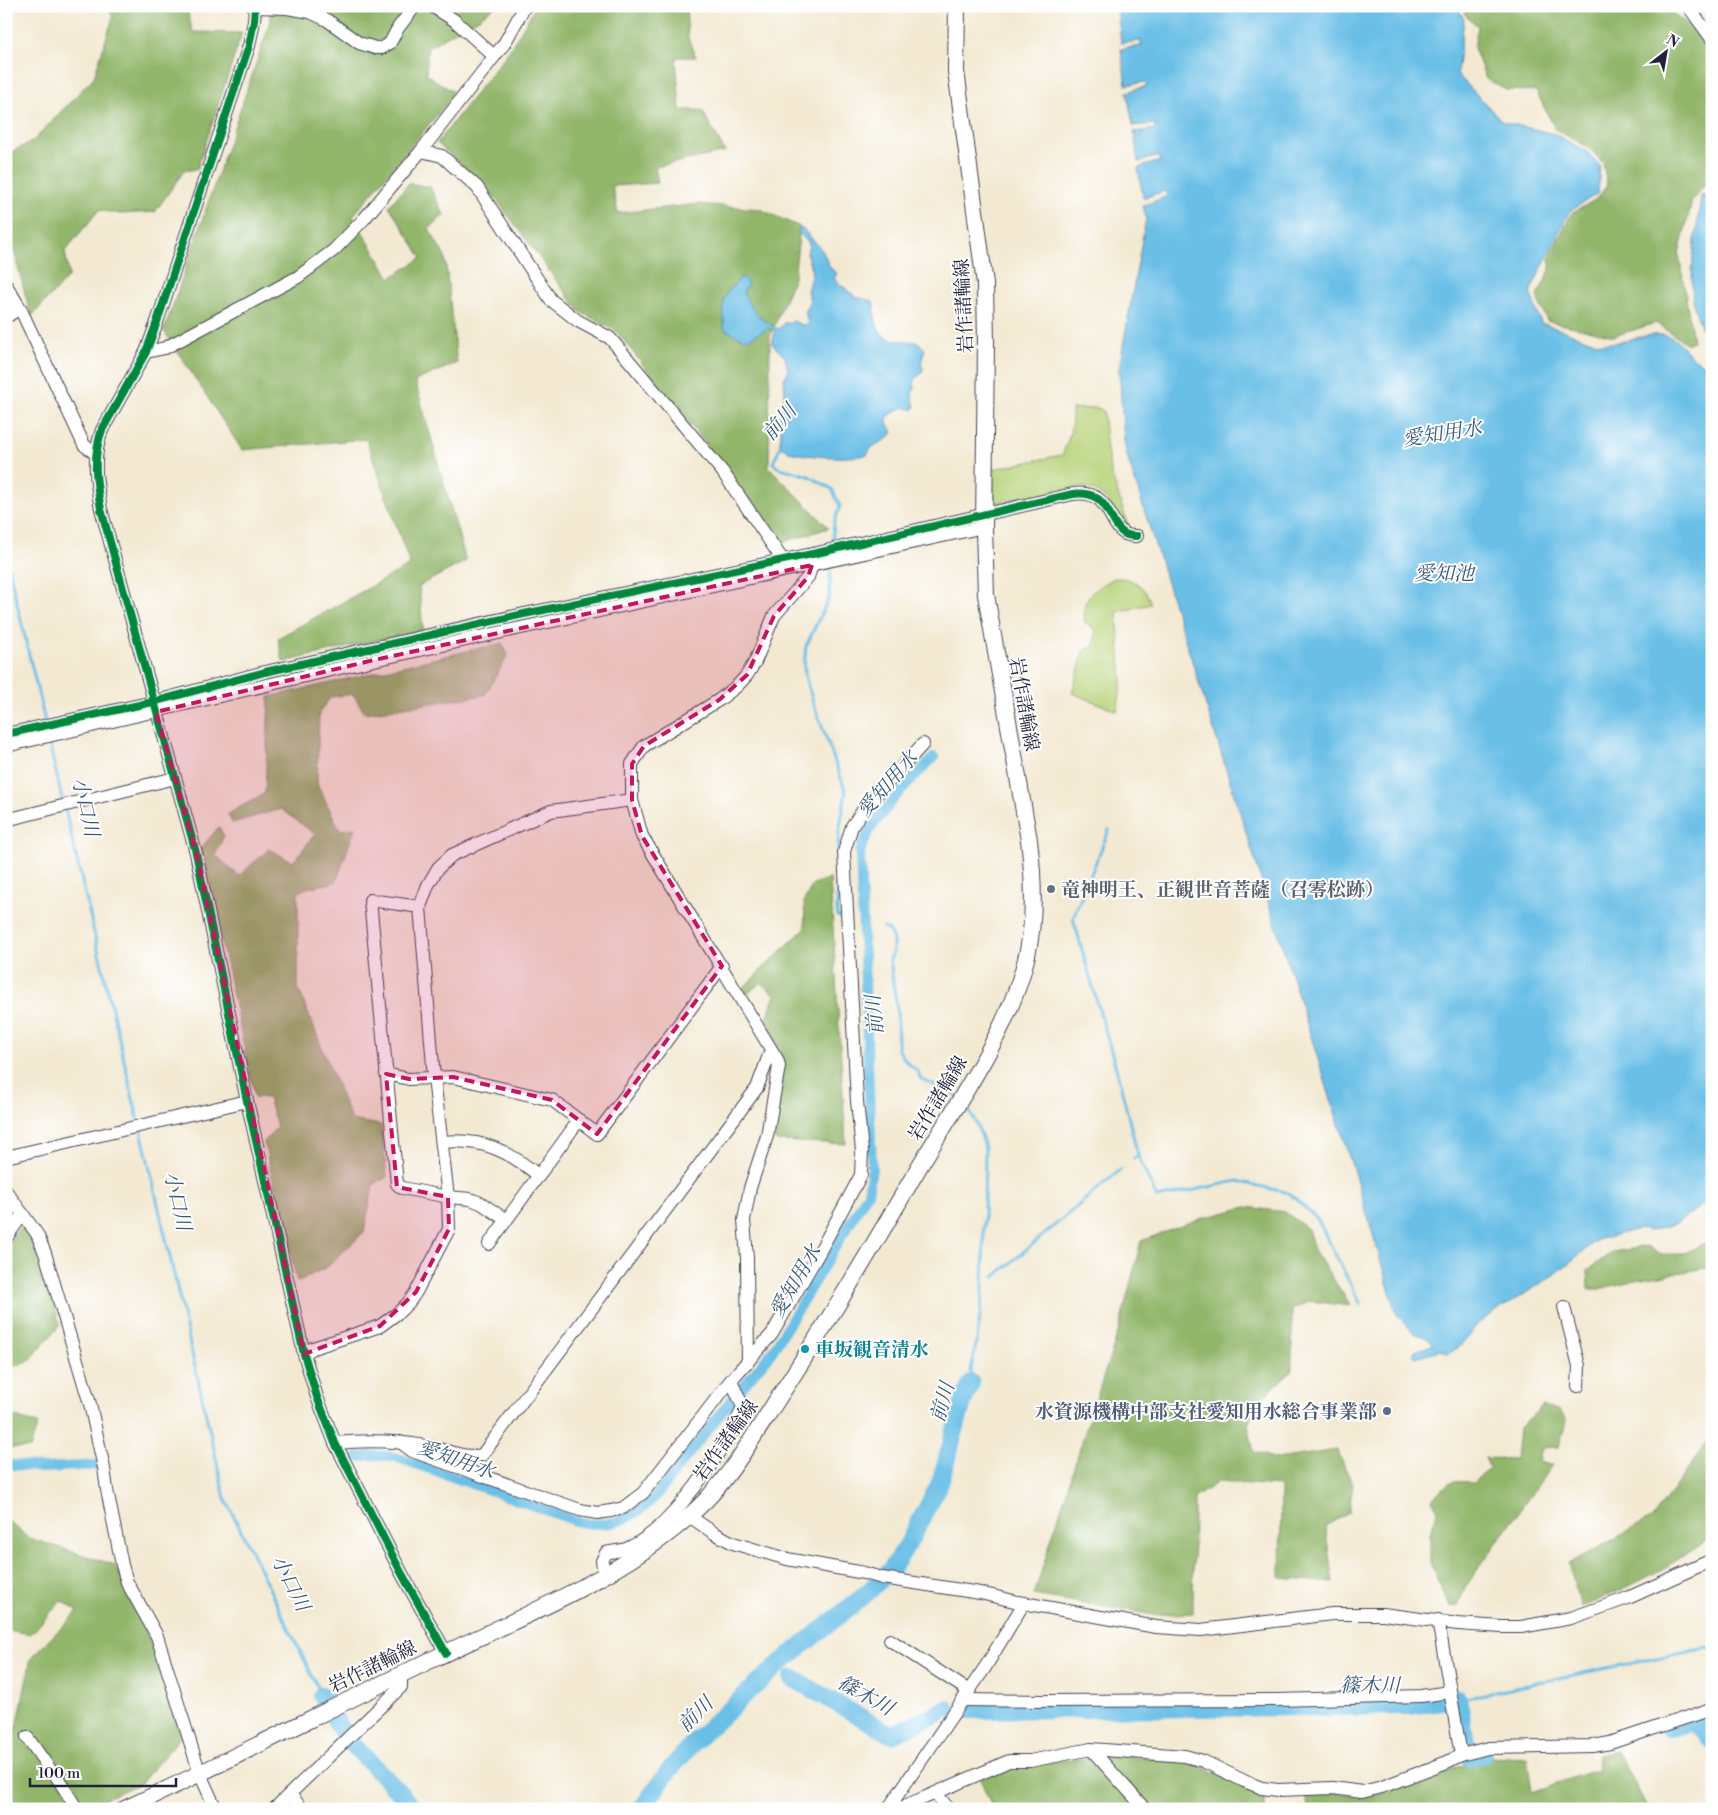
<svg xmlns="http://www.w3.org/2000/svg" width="1718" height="1815" font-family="'Libre Bodoni','Noto Serif JP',serif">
<rect width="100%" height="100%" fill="#fff"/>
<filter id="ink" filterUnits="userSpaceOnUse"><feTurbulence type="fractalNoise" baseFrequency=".02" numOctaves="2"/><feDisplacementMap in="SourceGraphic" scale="10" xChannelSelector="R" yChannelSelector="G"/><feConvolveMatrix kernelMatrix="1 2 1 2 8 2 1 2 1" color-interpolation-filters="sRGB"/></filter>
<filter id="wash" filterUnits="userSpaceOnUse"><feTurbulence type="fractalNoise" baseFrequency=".0096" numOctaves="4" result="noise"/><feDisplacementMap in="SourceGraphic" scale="20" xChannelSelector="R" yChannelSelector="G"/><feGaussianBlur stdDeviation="1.12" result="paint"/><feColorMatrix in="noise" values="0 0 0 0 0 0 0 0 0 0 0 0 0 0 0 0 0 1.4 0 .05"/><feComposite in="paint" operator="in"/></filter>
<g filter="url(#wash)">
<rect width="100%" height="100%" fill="#f3e9d2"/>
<!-- green -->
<g fill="#b7d379" stroke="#6c7a5a">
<path d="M1098,408L1103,411L1107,451L1111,473L1128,525L1121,522C1109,502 1102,487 1076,487L994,503L993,469L1062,455C1069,440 1073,426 1072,409Z"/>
<path d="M1115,578C1135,578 1145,586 1151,604L1117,612L1122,682L1117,711L1072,693L1084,651L1094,646L1096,630L1085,622C1085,617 1083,610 1085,605C1088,592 1104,582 1115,578Z"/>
</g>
<!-- forest -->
<g fill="#91b569" stroke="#5a6c52">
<polygon points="107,6 186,6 193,32 242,33 197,169 184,171 155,212 120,214 99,210 65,251 69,276 31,317 6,220 7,154 33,141 94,77 113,17"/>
<polygon points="269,6 495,6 479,18 428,47 426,74 455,93 353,216 390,278 422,258 389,206 409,183 430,187 444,215 429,229 445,257 457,363 415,381 466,561 419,586 423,630 283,662 278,638 410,565 366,439 242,450 164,331 271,20"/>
<polygon points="536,6 686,6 688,38 696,57 676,57 680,110 702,110 725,152 655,167 658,183 612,186 618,213 698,204 760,209 800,227 794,278 770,336 769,467 829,528 783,542 617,332 579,311 487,187 437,143 509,51"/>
<polygon points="1461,6 1663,6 1687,24 1712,53 1712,181 1707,182 1692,201 1679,254 1693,341 1687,344 1656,323 1614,336 1547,321 1537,297 1550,270 1550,255 1571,214 1598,198 1607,185 1603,163 1589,148 1555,129 1536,91 1506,90 1486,79 1474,48 1478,26 1466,16"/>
<polygon points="502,643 508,655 485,695 365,713 353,694 331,697 319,712 317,784 340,830 355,828 336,882 306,888 298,893 298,988 351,1120 381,1125 387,1177 373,1185 364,1232 327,1267 297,1282 264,1142 277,1127 268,1098 255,1097 201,848 219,827 224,836 215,855 239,876 269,849 293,862 315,834 281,809 232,823 228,814 265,793 269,697"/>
<polygon points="830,878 846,1144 777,1141 773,1138 783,1058 767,1018 775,994 760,983 746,995 742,989 805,928 804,901 813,884"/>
<polygon points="1246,1207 1285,1212 1308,1229 1314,1250 1351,1306 1310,1301 1292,1310 1292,1370 1259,1401 1248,1425 1254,1452 1277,1459 1337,1450 1353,1485 1349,1513 1325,1526 1333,1583 1280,1578 1281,1486 1218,1482 1194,1498 1193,1613 1154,1615 1034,1595 1085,1432 1118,1333 1141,1241 1203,1218"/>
<path d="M25,1227C41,1258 50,1291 60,1325L28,1362L6,1369V1245L19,1228Z"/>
<polygon points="1712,1239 1712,1267 1636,1280 1599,1289 1589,1289 1588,1270 1612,1252 1647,1246 1659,1254 1683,1254"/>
<path d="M1543,1406L1558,1410L1567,1418L1559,1447L1542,1448L1539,1461L1552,1465L1466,1586L1458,1606L1450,1607L1430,1563V1533L1438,1510L1432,1500C1447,1481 1450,1481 1473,1482L1490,1469L1485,1458L1516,1459L1519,1428Z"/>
<polygon points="6,1414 38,1424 30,1448 6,1448"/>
<path d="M1712,1435V1536C1672,1567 1628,1588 1582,1607L1568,1564L1653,1518Z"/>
<polygon points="6,1519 29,1538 115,1565 151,1643 182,1735 141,1783 80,1809 6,1809 6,1737 17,1727 31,1658 78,1611 61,1601 31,1634 6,1630"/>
<polygon points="1618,1751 1648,1809 1309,1809 1305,1793 1334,1792 1368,1797 1491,1756 1527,1758 1532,1792 1598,1769 1597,1755"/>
<polygon points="1122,1755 1193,1762 1265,1795 1265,1809 993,1809 980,1779 1009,1766"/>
</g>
<!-- water -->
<g fill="#6abfe7" stroke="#467091">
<path d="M1117,6H1457L1464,19L1457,74L1503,122L1555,134L1587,152L1600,166L1598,193L1569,212L1530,292L1541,323C1555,328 1568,332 1581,337C1587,339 1594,342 1600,343C1620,346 1650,330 1668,336C1683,341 1692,364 1707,364C1713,349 1697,321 1694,305C1688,271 1697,231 1701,196L1712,194V1199L1677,1223L1651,1231L1638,1229L1597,1240L1553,1276L1484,1319C1471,1330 1463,1347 1448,1354L1440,1350L1415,1357L1413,1352L1434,1344L1427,1338L1414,1333L1396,1313L1364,1204L1127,456L1124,441L1119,368L1146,218L1143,206L1167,196L1165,191L1143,198L1138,168L1160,161L1159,156L1138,162L1134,132L1155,129V124L1133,126L1127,92L1147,86L1145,82L1126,85L1121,49L1141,46V41L1121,43Z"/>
<path d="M798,229H803L822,250L831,269L837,273L834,279L856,297L873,301C875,307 874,311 875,317C880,345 896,339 918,342L925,349L921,363L923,369L922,373L917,377L914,382L915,388L912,394L915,408L913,410L904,407L888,416L887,423L893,432C885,446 876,438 867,455C845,459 811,457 789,452L787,448H779L781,435L780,416L785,390L784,379L788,371L785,357L772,344L775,331L769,328L750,338L745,339L724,329C725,318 720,303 727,293C731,287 737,284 741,277H743L748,285L743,292C752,312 759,318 778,329L784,323L793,321L802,325L808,324L805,310L810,300L807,291L812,273L807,254L809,243L799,233Z"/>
</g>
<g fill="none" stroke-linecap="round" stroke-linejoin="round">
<!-- stream -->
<g stroke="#6abfe7" stroke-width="3">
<polyline points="781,445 773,463 777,467 809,476 832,489 840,506 834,523 832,547"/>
<polyline points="6,557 45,722"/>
<polyline points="831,563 829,598 806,646 804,666 806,679 813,702 846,792 839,832 837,867 837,916 840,917"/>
<polyline points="48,738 63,803"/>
<polyline points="65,809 139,1124"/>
<polyline points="1109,830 1073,918 1118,1075 1138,1156 1134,1158"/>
<polyline points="884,928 889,930 893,940 893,951 890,960 897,1010 898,1049 905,1060 917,1071 921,1079 950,1092 956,1097"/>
<path d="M963,1102C974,1116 980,1130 985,1147L983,1292L977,1340L971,1370V1383"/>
<polyline points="141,1130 225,1498 322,1696"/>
<polyline points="1138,1156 1157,1198 1237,1181 1289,1193 1318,1220 1361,1305"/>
<polyline points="994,1277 1121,1169"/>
<polyline points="1458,1698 1492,1693 1563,1677 1712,1647"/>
</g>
<!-- canal -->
<g stroke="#6abfe7" stroke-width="10">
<path d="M357,1457L375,1455L396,1457L579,1522C611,1528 633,1520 656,1496L724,1409L772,1352L868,1193L872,1168L860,851L869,831L896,796L934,757"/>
<polyline points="6,1464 43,1468 98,1465"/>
</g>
<!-- river -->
<g stroke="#6abfe7" stroke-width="18">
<polyline points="792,1678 892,1735 947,1709"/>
<polyline points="322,1696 345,1737 399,1792 413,1809"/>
<polyline points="965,1710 1412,1706 1458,1698 1469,1757 1482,1754"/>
<polyline points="1669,1728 1691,1722 1704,1732 1712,1741"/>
<polyline points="641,1809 671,1768 697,1739 779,1664 866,1594 892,1568 908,1544 940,1483 963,1402 971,1383"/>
</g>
</g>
</g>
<g filter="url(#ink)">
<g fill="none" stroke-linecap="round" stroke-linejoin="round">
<defs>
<g id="minor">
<path d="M255,6L254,21L249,46L157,322L146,352L102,430C92,457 96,482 101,509L196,853L247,1101L304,1354L317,1397L335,1443L402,1574L446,1653"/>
<polyline points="432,6 454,20 494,56"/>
<polyline points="1688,6 1712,39"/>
<polyline points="255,7 287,8 310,12 327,20 359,43 375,48 382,48 390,43 398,28 415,6"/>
<polyline points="421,151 442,156 477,187 551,300 578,321 610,338 722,471 782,559"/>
<polyline points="6,285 20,308 84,445 96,454"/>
<polyline points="6,317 20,308"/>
<polyline points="146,352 165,348 298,277 334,250 364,219 421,151 504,44 525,6"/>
<path d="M6,734L153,702L265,672L524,614L817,553L1073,494C1118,488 1105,539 1137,536"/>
<polyline points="6,746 374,660 984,527"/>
<polyline points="6,820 175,778"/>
<polyline points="420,907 370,900 397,1184 402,1188 448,1197 470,1199 481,1203 506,1220"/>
<polyline points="386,1074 409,1079 453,1077 552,1100 597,1134 722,966"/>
<path d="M443,1142C482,1138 509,1151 539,1176"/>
<polyline points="6,1157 247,1101"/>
<polyline points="6,1191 37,1234 45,1253 90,1404 104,1468 107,1490 122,1565 127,1582 157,1636 200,1774 216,1809"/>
<polyline points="6,1238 23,1214"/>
<polyline points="489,1244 579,1120"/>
<polyline points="1564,1307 1579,1366 1578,1386"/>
<polyline points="304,1354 313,1348 380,1326 399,1312 409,1302 416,1292 449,1229 448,1197 434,1078 420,907 428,885 438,868 452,855 551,811 632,800"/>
<polyline points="748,1362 747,1258 744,1220 750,1188 767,1136 779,1066 777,1059 642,836 632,800 632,764 644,746 719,700 737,686 747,675 755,662 774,616 808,577 812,565"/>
<polyline points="400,1442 412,1451 580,1510 597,1513 611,1511 623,1508 643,1493 731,1380 772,1334 820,1251 861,1175 862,1151 857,1101 844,852 852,826 866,806 923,744"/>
<path d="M335,1443C366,1440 394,1440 425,1446C444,1449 463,1459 482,1455L757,1088L771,1050"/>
<polyline points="689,1516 714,1533 733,1543 787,1559 864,1573 882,1578 980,1593 1018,1602 1156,1627 1201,1630 1332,1614 1383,1614 1458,1624 1502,1627 1521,1627 1571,1618 1628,1598 1712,1560"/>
<path d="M604,1575L602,1561L606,1553C613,1551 622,1551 628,1548C671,1530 726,1449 743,1407L731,1380"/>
<polyline points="1438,1620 1461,1755"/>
<polyline points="890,1640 969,1691"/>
<polyline points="963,1700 1043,1701 1279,1700 1421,1696 1450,1692"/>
<polyline points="27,1737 51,1771 55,1774 77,1809"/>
<polyline points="1091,1749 1145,1809"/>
<polyline points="290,1794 302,1809"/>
<polyline points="936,1794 949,1809"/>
<polyline points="890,1807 901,1808 1009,1761 1030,1761 1091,1749 1185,1756 1203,1761 1244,1781 1262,1788 1278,1790 1333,1788 1362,1792 1382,1787 1447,1762 1461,1755 1488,1748 1593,1746 1610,1743 1712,1709"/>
<polyline points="274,1809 401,1687 401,1675"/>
<polyline points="888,1809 986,1666 1024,1603"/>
</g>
<path id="major" d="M125,1809C228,1761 329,1709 431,1660C522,1616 634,1573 705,1501C734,1471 756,1432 779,1397C828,1322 874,1245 919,1167C960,1098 1018,1019 1030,939C1035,906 1033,873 1029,840L986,595L984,527L986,343L985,284L956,71L957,6"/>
</defs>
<!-- minor casing -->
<use href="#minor" stroke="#414052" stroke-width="14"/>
<!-- major casing -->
<use href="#major" stroke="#414052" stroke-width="18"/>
<!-- minor -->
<use href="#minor" stroke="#fff" stroke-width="12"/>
<!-- major -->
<use href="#major" stroke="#fff" stroke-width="16"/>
<defs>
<g id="cycleway">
<path d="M255,6L254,21L249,46L157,322L146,352L102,430C92,457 96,482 101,509L196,853L247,1101L304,1354L317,1397L335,1443L402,1574L446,1653"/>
<path d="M6,734L153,702L265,672L524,614L817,553L1073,494C1118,488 1105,539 1137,536"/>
</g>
</defs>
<!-- cycleway casing -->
<use href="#cycleway" stroke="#fff" stroke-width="11"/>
<!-- cycleway -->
<use href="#cycleway" stroke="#00873e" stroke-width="8"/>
</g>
</g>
<!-- marked area -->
<path fill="#c2185b" fill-opacity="0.2" stroke="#c2185b" stroke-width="4" stroke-dasharray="10 6" stroke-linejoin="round" d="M812,565L808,577L774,616L747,675L719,700L644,746L632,764V800L642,836L722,966L597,1134L552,1100L453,1077L409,1079L386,1074L397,1187L448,1197L449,1229L416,1292L380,1326L304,1354L196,853L156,712L374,660Z"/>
<!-- markers -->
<circle fill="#6b7280" stroke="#fff" stroke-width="2" cx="1051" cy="889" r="5"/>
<circle fill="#0f9aa8" stroke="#fff" stroke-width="2" cx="805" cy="1349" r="5"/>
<circle fill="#5c6f8a" stroke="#fff" stroke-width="2" cx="1387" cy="1411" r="5"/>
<g text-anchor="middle" stroke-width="4" stroke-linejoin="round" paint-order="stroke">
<!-- street labels -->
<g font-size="19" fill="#22223b" stroke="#fff">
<text transform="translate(963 306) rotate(-93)" y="7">岩作諸輪線</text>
<text transform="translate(1025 704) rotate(80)" y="7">岩作諸輪線</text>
<text transform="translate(937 1098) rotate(-59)" y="7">岩作諸輪線</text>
<text transform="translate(725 1440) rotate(-54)" y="7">岩作諸輪線</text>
<text transform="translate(372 1666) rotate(-26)" y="7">岩作諸輪線</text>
</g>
<!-- worship labels -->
<g font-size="19" font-weight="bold" fill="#5b616d" stroke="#fff" text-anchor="start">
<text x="1061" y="896">竜神明王、正観世音菩薩（召零松跡）</text>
</g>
<!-- culture labels -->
<g font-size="19" font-weight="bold" fill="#0d838f" stroke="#fff" text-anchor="start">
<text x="815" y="1356">車坂観音清水</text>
</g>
<!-- service labels -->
<g font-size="19" font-weight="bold" fill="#4e5e75" stroke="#fff" text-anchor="end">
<text x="1377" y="1418">水資源機構中部支社愛知用水総合事業部</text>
</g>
<!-- water labels -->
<g font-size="20" font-style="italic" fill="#3b5977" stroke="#fff">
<text transform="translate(779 422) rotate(-49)" y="7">前川</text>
<text transform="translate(1442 433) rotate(-9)" y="7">愛知用水</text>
<text x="1444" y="580">愛知池</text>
<text transform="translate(887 784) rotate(-49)" y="7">愛知用水</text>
<text transform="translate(86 807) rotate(77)" y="7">小口川</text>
<text transform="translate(874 1015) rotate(-95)" y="7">前川</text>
<text transform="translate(178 1201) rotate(77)" y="7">小口川</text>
<text transform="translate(795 1281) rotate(-59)" y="7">愛知用水</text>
<text transform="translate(942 1402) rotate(-74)" y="7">前川</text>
<text transform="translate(456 1459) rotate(19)" y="7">愛知用水</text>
<text transform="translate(291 1583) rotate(63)" y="7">小口川</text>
<text x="1370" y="1692">篠木川</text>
<text transform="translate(866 1695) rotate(29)" y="7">篠木川</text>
<text transform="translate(695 1714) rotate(-45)" y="7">前川</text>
</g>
</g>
<!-- margin -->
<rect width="1718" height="1815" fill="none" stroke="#fff" stroke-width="25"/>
<!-- north arrow -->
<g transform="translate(1666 52) rotate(31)" stroke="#ffffff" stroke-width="4" paint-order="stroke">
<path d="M0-4L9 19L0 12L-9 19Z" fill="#22223b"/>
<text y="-8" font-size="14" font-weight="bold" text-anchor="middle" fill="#22223b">N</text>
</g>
<!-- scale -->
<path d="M30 1778v8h146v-8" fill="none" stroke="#22223b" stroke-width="2.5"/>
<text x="38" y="1778" font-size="15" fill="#22223b" stroke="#ffffff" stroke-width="4" paint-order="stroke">100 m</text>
</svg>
